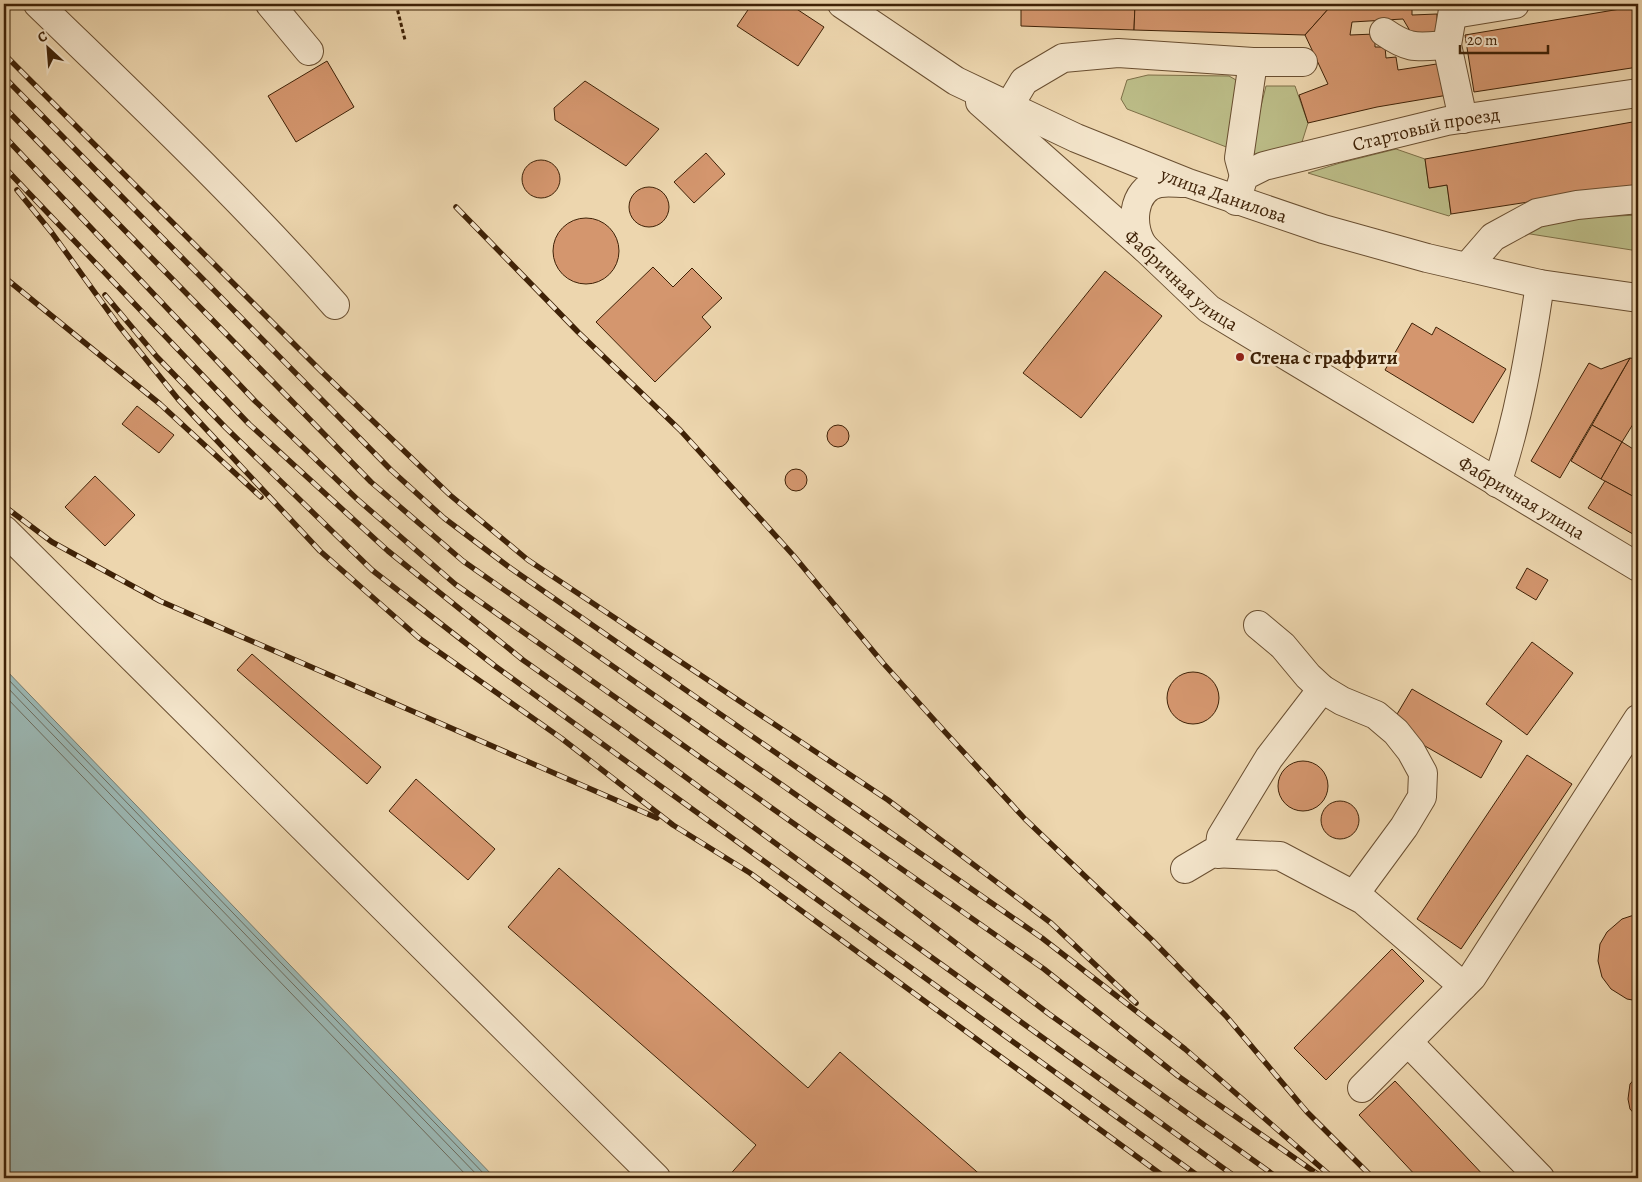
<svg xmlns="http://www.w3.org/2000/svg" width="1642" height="1182" font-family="Alegreya,serif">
<rect width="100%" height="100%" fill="#edd6ae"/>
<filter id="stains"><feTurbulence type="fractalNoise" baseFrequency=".004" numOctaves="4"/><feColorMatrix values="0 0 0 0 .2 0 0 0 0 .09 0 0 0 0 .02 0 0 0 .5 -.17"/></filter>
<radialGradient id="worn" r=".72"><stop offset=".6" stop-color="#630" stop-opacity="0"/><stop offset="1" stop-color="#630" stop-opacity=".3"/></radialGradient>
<!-- green -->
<g fill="#bcbd88" stroke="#7e7048">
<polygon points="1148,75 1229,76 1243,84 1229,148 1127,109 1121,99 1127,80"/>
<polygon points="1266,86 1295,86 1308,123 1302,142 1267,154 1249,154"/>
<polygon points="1396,149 1425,159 1429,188 1447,185 1451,214 1449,216 1308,173 1340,163"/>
<polygon points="1638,215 1638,251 1524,233 1556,219"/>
</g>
<!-- water -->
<polygon fill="#9bb7b3" stroke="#767b6e" points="4,668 495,1178 4,1178"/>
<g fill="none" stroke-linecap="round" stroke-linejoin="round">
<!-- shore -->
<g stroke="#6d6c5d" stroke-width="1">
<polyline points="4,675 488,1178"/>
<polyline points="4,684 480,1178"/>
<polyline points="4,695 469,1178"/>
</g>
</g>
<!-- building -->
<g fill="#d4966e" stroke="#3f2207">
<polygon points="752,4 789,4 824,27 798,66 737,26"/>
<polygon points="1021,4 1135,4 1134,30 1021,26"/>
<polygon points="1135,4 1263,4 1330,7 1305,35 1134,30"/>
<polygon points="1263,4 1330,4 1330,7"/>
<polygon points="1339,4 1412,4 1412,15 1437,14 1437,35 1413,36 1403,19 1352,22 1350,35 1375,34 1375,47 1385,47 1386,58 1396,57 1398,70 1443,63 1448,95 1377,107 1308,123 1299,95 1328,84 1305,35 1330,7 1339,7"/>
<polygon points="1638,6 1638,67 1474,92 1465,35"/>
<polygon points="327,61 354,107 296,142 268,96"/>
<polygon points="585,81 659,129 626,166 555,120 554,108"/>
<polygon points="1638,121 1638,185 1451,214 1447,185 1429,188 1425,159"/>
<polygon points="706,153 725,174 694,203 674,182"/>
<circle cx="541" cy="179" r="19"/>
<circle cx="649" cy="207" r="20"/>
<circle cx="586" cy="251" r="33"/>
<polygon points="653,267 673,287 692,268 722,298 702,317 711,327 655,382 596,322"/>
<polygon points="1105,271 1162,316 1081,418 1023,373"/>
<polygon points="1412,323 1432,335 1436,327 1506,369 1473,423 1385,370"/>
<polygon points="1630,358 1638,359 1638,416 1622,442 1592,425"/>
<polygon points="1630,358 1560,478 1531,461 1589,363 1601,369"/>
<polygon points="137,406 174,435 159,453 122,424"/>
<circle cx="838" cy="436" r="11"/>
<polygon points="1592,425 1622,442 1601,479 1571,461"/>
<polygon points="1622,442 1638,452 1638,499 1601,479"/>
<circle cx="796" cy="480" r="11"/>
<polygon points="95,476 135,515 105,546 65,507"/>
<polygon points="1605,481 1638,499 1638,537 1588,508"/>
<polygon points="1527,568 1548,580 1536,600 1516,588"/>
<polygon points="1532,642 1573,673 1527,735 1486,704"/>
<polygon points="252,654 381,767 367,784 237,670"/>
<circle cx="1193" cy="698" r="26"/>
<polygon points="1412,689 1502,741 1481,778 1390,726"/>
<polygon points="1527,755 1572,784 1461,949 1417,919"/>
<circle cx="1303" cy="786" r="25"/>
<polygon points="416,779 495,849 468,880 389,811"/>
<circle cx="1340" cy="820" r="19"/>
<polygon points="559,868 808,1088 840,1052 984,1178 727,1178 756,1145 508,927"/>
<polygon points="1637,914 1638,914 1638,1001 1627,999 1611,989 1602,977 1598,961 1600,944 1607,932 1622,919"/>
<polygon points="1392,949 1424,981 1326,1080 1294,1048"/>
<polygon points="1638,1075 1638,1074 1638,1118 1630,1109 1628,1099 1630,1084"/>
<polygon points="1395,1081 1486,1178 1418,1178 1359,1115"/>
</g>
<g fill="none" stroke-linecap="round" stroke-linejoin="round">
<defs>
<g id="minor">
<path d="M38,4C139,102 242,199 335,305"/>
<polyline points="270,4 309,51"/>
<path id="s1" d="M842,4L956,81L1076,138L1188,183L1323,229L1427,258L1540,284L1638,298"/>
<polyline points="1454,4 1447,45 1463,119"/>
<polyline points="1454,14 1515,4"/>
<path d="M1384,32C1410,50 1417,47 1447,45"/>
<path id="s2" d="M980,102L1145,248L1209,309L1638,567"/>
<polyline points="1009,106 1024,81 1063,58 1118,53 1253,62 1303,62"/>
<polyline points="1244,176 1239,158 1253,62"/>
<path id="s3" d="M1236,201L1244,176L1264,166L1447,121L1638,93"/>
<path d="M1145,248C1129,230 1131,188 1160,183C1168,182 1177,183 1184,183"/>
<polyline points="1467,267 1493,237 1537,213 1577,205 1638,199"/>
<path d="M1497,483C1519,418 1530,351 1540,284"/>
<polyline points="4,530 656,1178"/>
<polyline points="1258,625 1283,646 1308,676 1322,689 1342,701 1376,715 1396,732 1411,751 1423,773 1422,797 1404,827 1354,895"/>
<polyline points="1219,854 1221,837 1269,758 1322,689"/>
<polyline points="1185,869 1212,853 1280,856 1363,900 1463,986"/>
<polyline points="1408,1042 1540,1178"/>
<polyline points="1362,1088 1472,977 1638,719"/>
</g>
</defs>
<!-- minor casing -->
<use href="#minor" stroke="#6a4f31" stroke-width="30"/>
<!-- path -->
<polyline stroke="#3f2207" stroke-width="3" stroke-dasharray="4 2.5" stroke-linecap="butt" points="396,4 405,40"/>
<!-- minor -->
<use href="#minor" stroke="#f3e4ca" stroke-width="28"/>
<defs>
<g id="rail">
<polyline points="4,54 321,371 450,495 528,560 888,800 1051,923 1136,1003"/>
<polyline points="4,77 391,470 444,518 509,567 1042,938 1185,1049 1333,1178"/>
<polyline points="4,107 371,482 463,561 1044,969 1178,1076 1323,1178"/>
<polyline points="4,136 255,401 357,499 455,584 868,876 1049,1014 1278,1178"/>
<polyline points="4,167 249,424 388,551 523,660 623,731 862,907 1237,1178"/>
<polyline points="17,190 52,233 119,326 178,399 320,551 419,638 561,738 673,825 750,873 1166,1178"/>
<polyline points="456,207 578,332 680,430 793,555 883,663 945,732 1025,819 1152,940 1226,1016 1307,1112 1373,1178"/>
<polyline points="4,277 160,404 261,497"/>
<polyline points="105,295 157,357 226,428 372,570 495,666 1201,1178"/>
<polyline points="4,506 52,542 160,601 657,818"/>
</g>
</defs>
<!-- rail casing -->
<use href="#rail" stroke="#3f2207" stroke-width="5.5"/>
<!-- rail -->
<use href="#rail" stroke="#f3e4ca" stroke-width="4" stroke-dasharray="11" stroke-linecap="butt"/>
</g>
<!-- markers -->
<circle fill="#8f2418" stroke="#f3e4ca" stroke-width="2" cx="1240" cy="357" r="5"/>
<g text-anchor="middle" stroke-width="5" stroke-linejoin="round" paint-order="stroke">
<!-- street labels -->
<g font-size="19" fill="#3f2207" stroke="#f3e4ca">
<text dy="7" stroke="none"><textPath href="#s3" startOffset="215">Стартовый проезд</textPath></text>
<text dy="7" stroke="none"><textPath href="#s1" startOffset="429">улица Данилова</textPath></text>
<text dy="7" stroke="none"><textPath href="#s2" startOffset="269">Фабричная улица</textPath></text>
<text dy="7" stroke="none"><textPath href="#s2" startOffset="674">Фабричная улица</textPath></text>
</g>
<!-- poi labels -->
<g font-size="19" font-weight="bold" fill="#3f2207" stroke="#f3e4ca" text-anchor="start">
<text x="1250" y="364">Стена с граффити</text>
</g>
</g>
<!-- margin -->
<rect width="1642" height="1182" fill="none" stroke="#edd6ae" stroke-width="20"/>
<rect x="5" y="5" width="1632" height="1172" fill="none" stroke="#3f2207" stroke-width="2.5"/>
<rect x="10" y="10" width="1622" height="1162" fill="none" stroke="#3f2207"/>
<!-- north arrow -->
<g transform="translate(48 48) rotate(334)" stroke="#f3e4ca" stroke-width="4" paint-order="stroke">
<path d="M0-4L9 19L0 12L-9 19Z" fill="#3f2207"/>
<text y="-8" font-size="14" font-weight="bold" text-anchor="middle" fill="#3f2207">С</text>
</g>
<!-- scale -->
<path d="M1460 45v8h88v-8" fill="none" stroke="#3f2207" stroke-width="2.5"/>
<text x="1467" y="45" font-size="15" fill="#3f2207" stroke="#f3e4ca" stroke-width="4" paint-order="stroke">20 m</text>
<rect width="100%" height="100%" filter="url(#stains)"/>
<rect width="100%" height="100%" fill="url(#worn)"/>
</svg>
